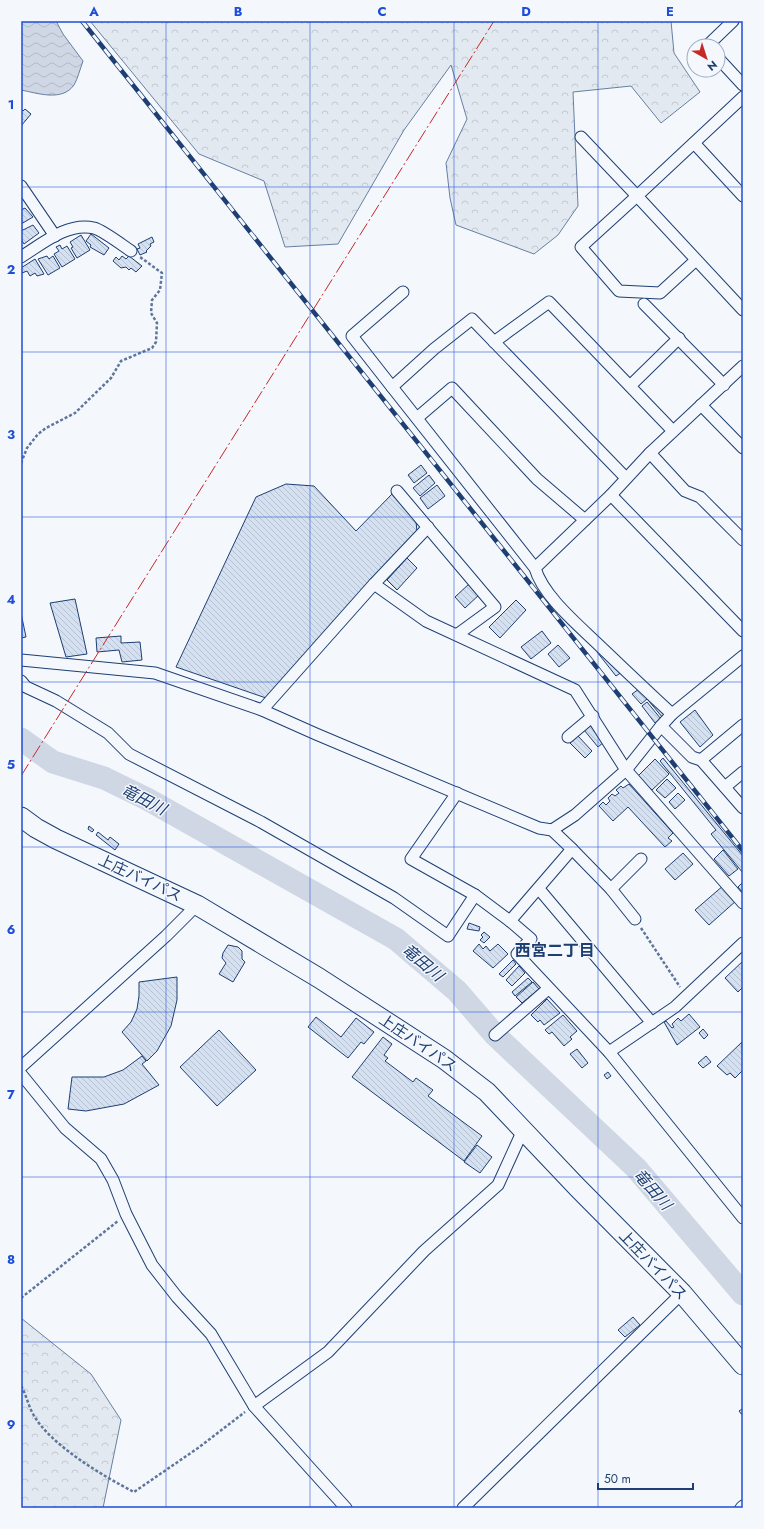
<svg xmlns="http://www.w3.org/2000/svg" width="764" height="1529" font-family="Jost,'Noto Sans JP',sans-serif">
<defs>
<pattern id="forest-crowns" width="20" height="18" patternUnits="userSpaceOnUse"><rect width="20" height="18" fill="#e3e9f0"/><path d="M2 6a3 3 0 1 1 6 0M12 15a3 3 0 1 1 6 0" fill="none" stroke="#c2c9d1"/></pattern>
<pattern id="water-waves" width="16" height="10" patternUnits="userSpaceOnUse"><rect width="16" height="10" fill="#cfd7e4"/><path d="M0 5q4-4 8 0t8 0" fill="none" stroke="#b1bac7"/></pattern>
<pattern id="building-back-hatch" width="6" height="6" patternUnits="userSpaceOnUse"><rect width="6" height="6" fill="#d5e0f0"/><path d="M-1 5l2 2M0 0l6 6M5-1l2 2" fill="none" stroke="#b6c1d1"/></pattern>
</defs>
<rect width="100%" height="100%" fill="#f4f7fb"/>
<!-- forest -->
<g fill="url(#forest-crowns)" stroke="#687fa3">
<polygon points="90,21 671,21 674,53 700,92 661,123 631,86 573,92 578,206 558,235 534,254 456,225 450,198 446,163 467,119 451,65 404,130 338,244 285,247 264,181 199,154"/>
<polygon points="21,1318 91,1374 121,1420 103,1508 21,1508"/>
</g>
<!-- water -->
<path fill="url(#water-waves)" stroke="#687fa3" d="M21,21H56L63,34L83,61C80,69 78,78 74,85C62,102 37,93 21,90Z"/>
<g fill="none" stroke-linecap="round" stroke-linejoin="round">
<!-- river -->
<polyline stroke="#cfd7e4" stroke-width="23" points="21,739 53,762 104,778 147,799 396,939 457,991 495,1035 636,1168 743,1294"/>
</g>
<!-- building -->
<g fill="url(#building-back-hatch)" stroke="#1d3f73">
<polygon points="21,109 23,111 25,109 31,114 21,126"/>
<polygon points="25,208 33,217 21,224 21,210"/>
<polygon points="33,225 39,233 24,244 21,239 21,231"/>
<polygon points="91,234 109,248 104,255 90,247 91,245 86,241"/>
<polygon points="81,235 90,250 77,258 71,248 73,247 70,242"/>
<polygon points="152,237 154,242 150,244 151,246 146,251 147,252 140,255 137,249 140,248 138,244"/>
<polygon points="60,245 62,249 67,246 75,259 62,267 54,254 59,251 56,247"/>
<polygon points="47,256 49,259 53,256 60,268 48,275 38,259"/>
<polygon points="122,256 126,259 129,256 142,266 136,272 131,268 129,270 126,267 121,268 113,261 116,257 119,260"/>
<polygon points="35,259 44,274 37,276 35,273 30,276 27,271 22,273 21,268"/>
<polygon points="421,465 427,473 414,483 408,475"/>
<polygon points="429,475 435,483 420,496 413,488"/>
<polygon points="286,484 314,486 356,531 392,494 416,521 417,532 266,698 176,667 256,497"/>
<polygon points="437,485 445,496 428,509 420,498"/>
<polygon points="407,558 417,568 397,590 387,580"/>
<polygon points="470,583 480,594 465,608 455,597"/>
<polygon points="75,599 87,654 66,657 50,603"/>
<polygon points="516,600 526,610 500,638 489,627"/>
<polygon points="21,613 26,637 21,638"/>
<polygon points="542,631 551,643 531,659 521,647"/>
<polygon points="121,636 121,643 140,642 142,660 122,662 119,650 97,652 96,638"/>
<polygon points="558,645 570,658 559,667 548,654"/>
<polygon points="601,649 622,672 616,676 597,652"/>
<polygon points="639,689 647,699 641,704 632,694"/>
<polygon points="652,697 667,715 663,718 648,700"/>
<polygon points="647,702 661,719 655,723 642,706"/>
<polygon points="695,710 713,735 700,747 680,722"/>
<polygon points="590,725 604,742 598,747 584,730"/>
<polygon points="578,736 592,751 585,758 570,743"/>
<polygon points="663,758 743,856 743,873 711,834 716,830 660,761"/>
<polygon points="655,759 669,774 652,790 638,776"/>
<polygon points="667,779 676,788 665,798 656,790"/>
<polygon points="629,784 673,833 668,838 672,841 665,847 628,807 613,821 599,806 603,802 606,805 610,801 608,798 612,794 615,796 619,793 616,790 621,786 623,788"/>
<polygon points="678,793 685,800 675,809 669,802"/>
<polygon points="89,826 94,830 92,832 88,829"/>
<polygon points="98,832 108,840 110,837 119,844 115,850 96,835"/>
<polygon points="723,850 738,869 729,876 714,859"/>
<polygon points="683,853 693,864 675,880 665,869"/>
<polygon points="743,882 743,893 738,887"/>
<polygon points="724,885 737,900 709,925 695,910"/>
<polygon points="469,923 480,927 479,931 467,929"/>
<polygon points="484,932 490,937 484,943 480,940 483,937 481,935"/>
<polygon points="479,944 483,949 486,946 490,951 498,944 508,954 493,968 473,951"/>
<polygon points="228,945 238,947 242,951 242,959 245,962 233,982 219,974 226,963 222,958 223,953"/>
<polygon points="513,960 516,964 503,977 499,974"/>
<polygon points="743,961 743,987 738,992 725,978"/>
<polygon points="519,966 525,973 512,986 506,980"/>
<polygon points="177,977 177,1000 171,1026 157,1051 147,1061 122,1032 131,1022 137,1009 139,996 139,982"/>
<polygon points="528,978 532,982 515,996 512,992"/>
<polygon points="533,982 539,989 522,1003 516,997"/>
<polygon points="547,999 560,1013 544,1025 540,1020 538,1022 531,1015"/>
<polygon points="689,1014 700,1027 677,1045 664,1022 666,1021 672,1028 674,1027 672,1024 678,1018 681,1021"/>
<polygon points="563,1015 577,1031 570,1037 572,1039 564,1046 552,1032 549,1034 545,1030"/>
<polygon points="316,1017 341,1037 356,1018 374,1032 364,1044 361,1042 348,1058 308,1027"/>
<polygon points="703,1029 708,1035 704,1039 699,1033"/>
<polygon points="219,1030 256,1070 217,1106 180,1067"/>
<polygon points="383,1037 392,1044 384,1055 388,1058 385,1061 413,1082 416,1078 433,1090 428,1096 482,1136 464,1161 352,1077"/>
<polygon points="742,1042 743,1070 735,1078 730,1073 727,1075 717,1066"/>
<polygon points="577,1049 588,1063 582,1068 570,1054"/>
<polygon points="142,1056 146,1061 142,1064 159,1085 124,1104 86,1111 68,1109 72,1077 104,1077 123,1070"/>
<polygon points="706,1056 711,1062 703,1068 698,1063"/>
<polygon points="608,1072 611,1076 607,1079 604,1075"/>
<polygon points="477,1145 492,1157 480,1173 464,1162"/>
<polygon points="633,1317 640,1325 625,1337 618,1330"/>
<polygon points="742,1409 743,1410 743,1416 739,1411"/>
</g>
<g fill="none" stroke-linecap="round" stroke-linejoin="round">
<defs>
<g id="minor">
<polyline points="707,46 733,21"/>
<polyline points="718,58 743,85"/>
<polyline points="743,97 637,196 743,310"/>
<polyline points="581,137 637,196 581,247 619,291 660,293 696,260"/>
<polyline points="694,143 743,196"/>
<polyline points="21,186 55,236"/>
<path d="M21,257C42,244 67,222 94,228C104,231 122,245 131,251"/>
<polyline points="644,304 724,385"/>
<polyline points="494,342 549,302 673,431"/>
<polyline points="630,386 679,338"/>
<polyline points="392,387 352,336 403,292"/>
<polyline points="701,405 743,448"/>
<polyline points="417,418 452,388 537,479 585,520"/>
<polyline points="650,453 685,491 700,497 743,540"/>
<path d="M626,478L472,319L434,349L392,387L535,568C543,597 582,628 603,649C626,671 649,693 672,714"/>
<polyline points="397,491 495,607 458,634"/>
<polyline points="611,495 743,631"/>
<polyline points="535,568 611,495 650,453 743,366"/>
<polyline points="374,584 426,621 575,690 626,770 743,903"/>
<polyline points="21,660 155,673 262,710 316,734 539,828 552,830 575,815 626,770 661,726 672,714 743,656"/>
<polyline points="21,681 26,687 56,701 108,733 129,754 261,822 394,898 448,936 475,895"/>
<polyline points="262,710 374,584 428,527"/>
<polyline points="661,726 692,757 701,760 743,808"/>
<polyline points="568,737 593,716"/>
<polyline points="701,760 743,725"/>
<polyline points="725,787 743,772"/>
<polyline points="457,793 411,859 475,895 510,921"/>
<polyline points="552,830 572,849 510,921 531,939 517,954 609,1052 743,1218"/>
<polyline points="572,849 611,889 635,919"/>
<polyline points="539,889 652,1023"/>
<polyline points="611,889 641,859"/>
<polyline points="495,1035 548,989"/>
<polyline points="609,1052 675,1007 743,943"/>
<polyline points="21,1067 166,936 197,905"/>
<polyline points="21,1074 65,1128 101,1159 113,1180 126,1214 152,1265 177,1297 211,1334 254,1406 346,1508"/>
<polyline points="254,1406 328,1352 424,1251 498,1185 523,1130"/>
<polyline points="463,1508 682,1293"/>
<polyline points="741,1508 743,1506"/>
</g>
<polyline id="trunk" points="21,817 36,828 56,839 197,905 319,978 444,1059 487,1092 577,1187 682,1293 743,1365"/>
</defs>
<!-- minor casing -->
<use href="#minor" stroke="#1d3f73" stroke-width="13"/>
<!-- trunk casing -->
<use href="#trunk" stroke="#1d3f73" stroke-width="21"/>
<!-- path -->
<g stroke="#5e769c" stroke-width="2.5" stroke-dasharray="3 2" stroke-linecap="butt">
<polyline points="21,463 27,448 38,434 46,428 75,413 111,378 121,361 152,348 156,342 157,323 151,313 152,300 160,290 162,273 140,257"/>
<polyline points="641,928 680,987"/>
<polyline points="21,1298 118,1221"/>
<path d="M21,1386C26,1394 28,1405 33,1414C50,1445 103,1476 134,1492L198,1448L245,1412"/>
</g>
<!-- minor -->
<use href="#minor" stroke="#f4f7fb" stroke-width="11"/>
<!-- trunk -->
<use href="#trunk" stroke="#f4f7fb" stroke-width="19"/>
<defs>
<polyline id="rail" points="82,21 743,851"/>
</defs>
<!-- rail casing -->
<use href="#rail" stroke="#1d3f73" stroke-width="4.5"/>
<!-- rail -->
<use href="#rail" stroke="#f4f7fb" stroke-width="3" stroke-dasharray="9" stroke-linecap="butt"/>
<!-- power -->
<polyline stroke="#c62828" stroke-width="1" stroke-dasharray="14 3 2 3" stroke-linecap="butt" points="21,776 494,21"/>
</g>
<!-- grid -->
<path fill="none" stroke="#1d4ed8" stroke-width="1" stroke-opacity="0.55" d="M166,21V1508M310,21V1508M454,21V1508M598,21V1508M21,187H743M21,352H743M21,517H743M21,682H743M21,847H743M21,1012H743M21,1177H743M21,1342H743"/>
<g text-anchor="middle" stroke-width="3" stroke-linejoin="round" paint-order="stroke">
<!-- street labels -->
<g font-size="15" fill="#1d3f73" stroke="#f4f7fb">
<text transform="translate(140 878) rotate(25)" y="5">上庄バイパス</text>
<text transform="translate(418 1043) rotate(34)" y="5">上庄バイパス</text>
<text transform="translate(653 1265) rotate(46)" y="5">上庄バイパス</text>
</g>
<!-- water labels -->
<g font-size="16" font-style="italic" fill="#1d3f73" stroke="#f4f7fb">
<text transform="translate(144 799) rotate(27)" y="6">竜田川</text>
<text transform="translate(423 962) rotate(40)" y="6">竜田川</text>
<text transform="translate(653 1189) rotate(49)" y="6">竜田川</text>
</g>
<!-- neighbourhood labels -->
<g font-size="16" font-weight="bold" fill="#1d3f73" stroke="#f4f7fb">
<text x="555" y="956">西宮二丁目</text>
</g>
</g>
<!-- border -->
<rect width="764" height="1529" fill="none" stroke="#f4f7fb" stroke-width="44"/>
<!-- north arrow -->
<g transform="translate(706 58) rotate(141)"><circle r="19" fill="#f4f7fb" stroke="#9eadc5"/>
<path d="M0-3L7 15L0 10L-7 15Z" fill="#c62828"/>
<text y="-6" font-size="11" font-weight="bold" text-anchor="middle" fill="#1d3f73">N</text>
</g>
<!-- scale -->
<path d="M598 1483v6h95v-6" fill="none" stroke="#1d3f73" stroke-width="2"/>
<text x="604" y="1483" font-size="12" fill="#1d3f73" stroke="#f4f7fb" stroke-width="3" paint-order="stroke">50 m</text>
<rect x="22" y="22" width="720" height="1485" fill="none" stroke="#1d4ed8" stroke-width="1.5"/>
<g font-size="13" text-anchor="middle" font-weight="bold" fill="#1d4ed8">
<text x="94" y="16">A</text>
<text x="238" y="16">B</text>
<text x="382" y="16">C</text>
<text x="526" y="16">D</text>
<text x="670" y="16">E</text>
<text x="11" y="109">1</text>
<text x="11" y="274">2</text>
<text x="11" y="439">3</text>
<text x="11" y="604">4</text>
<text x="11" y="769">5</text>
<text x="11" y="934">6</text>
<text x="11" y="1099">7</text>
<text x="11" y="1264">8</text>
<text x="11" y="1429">9</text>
</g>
</svg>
